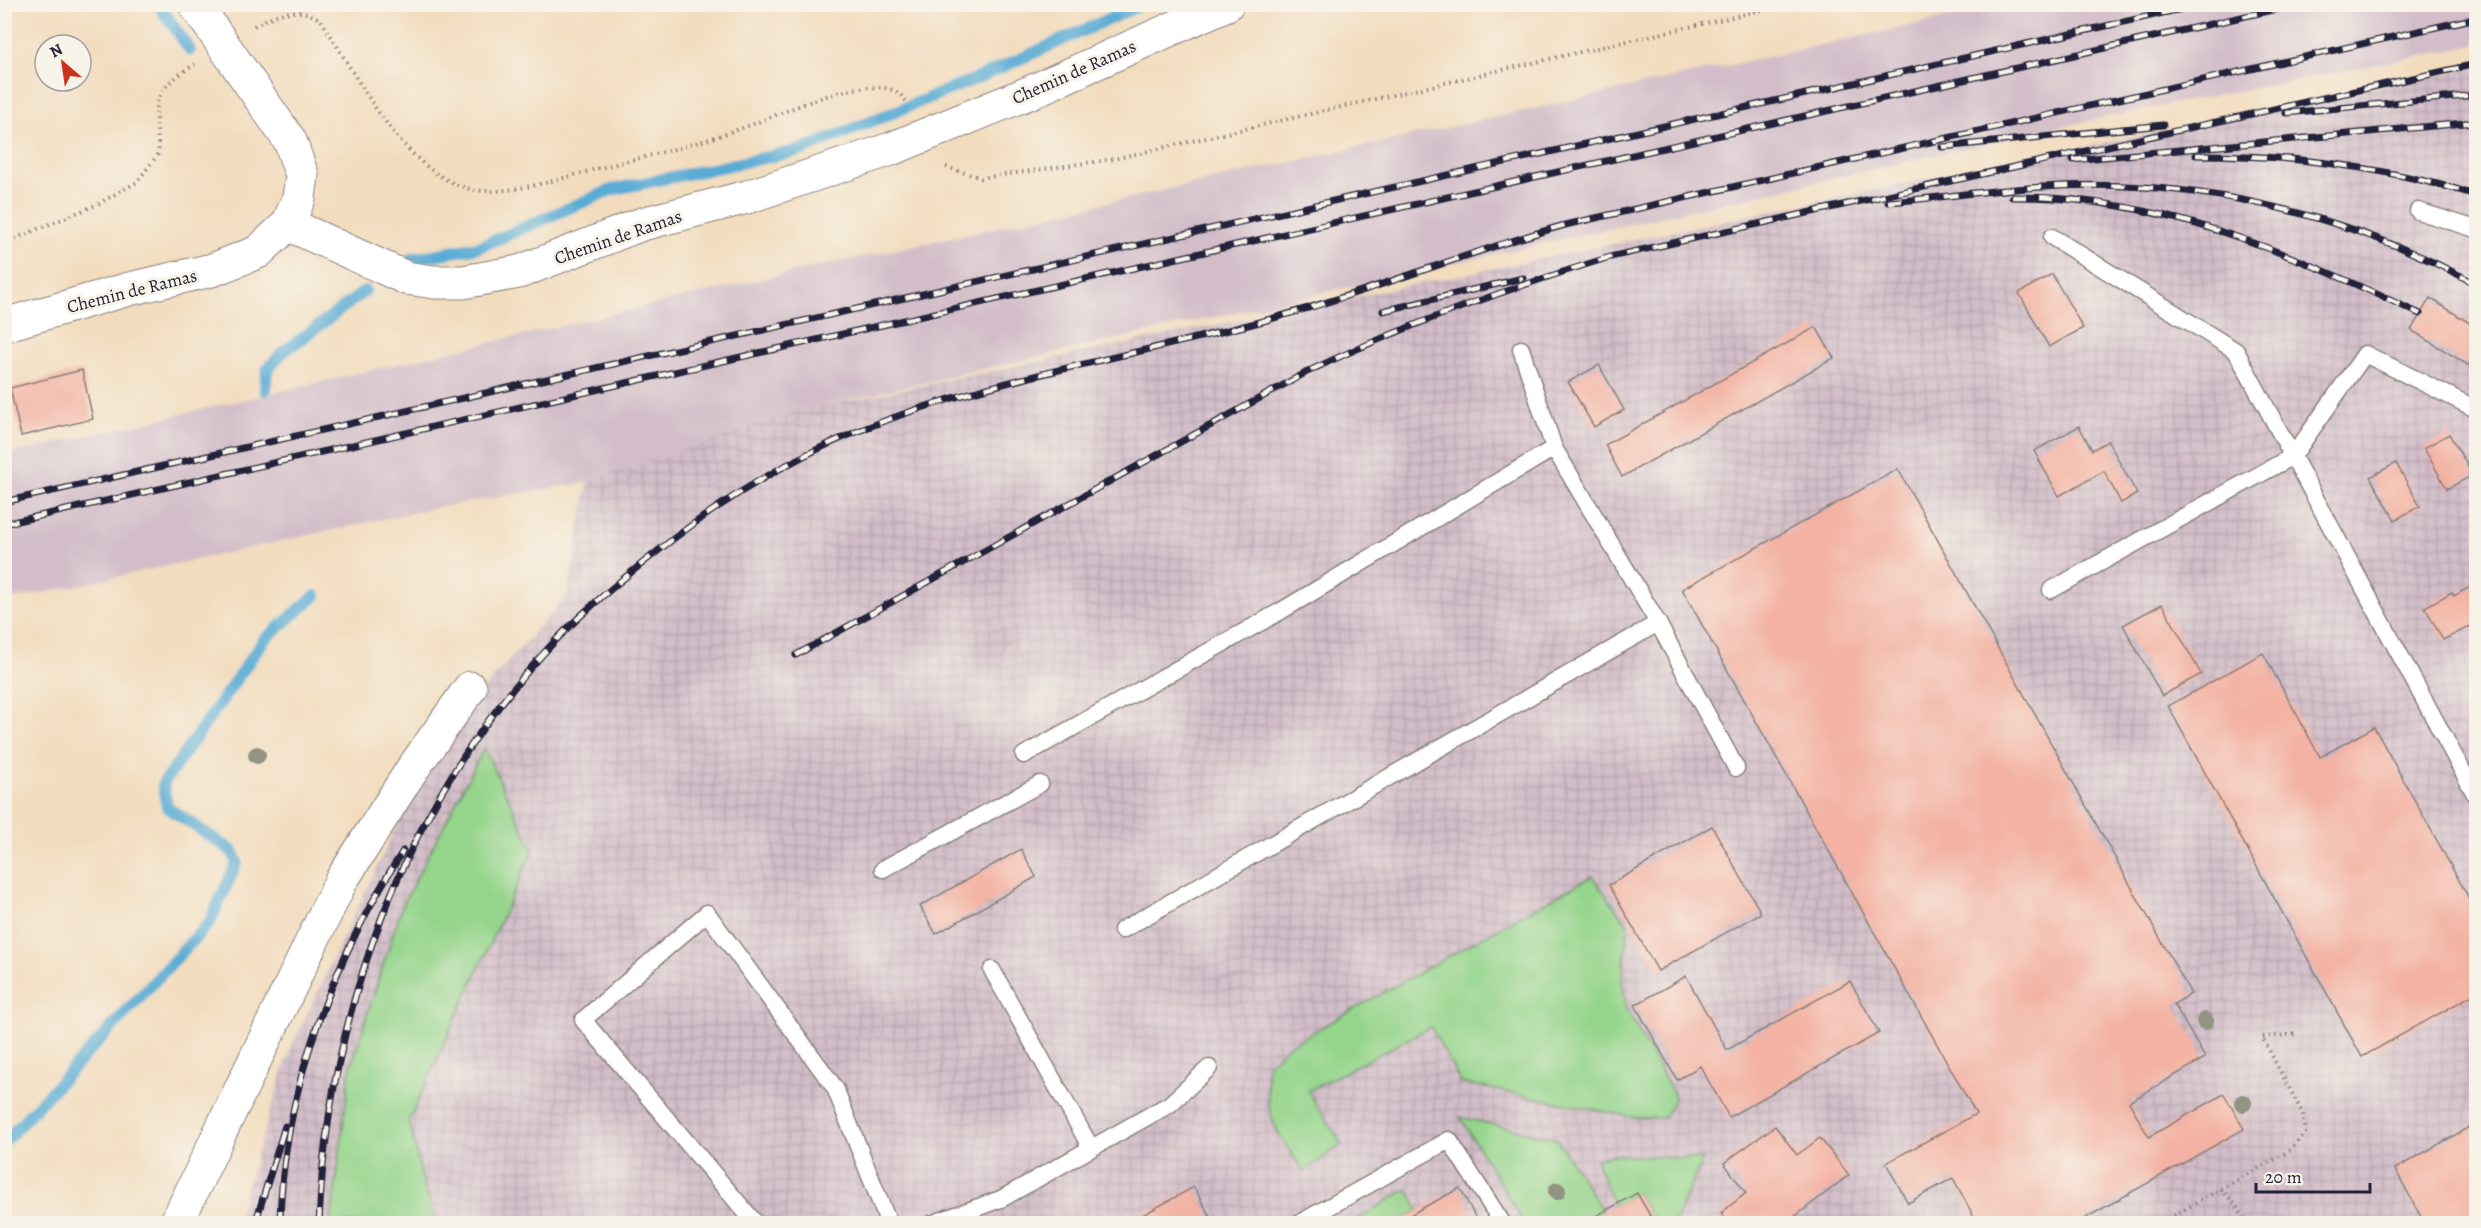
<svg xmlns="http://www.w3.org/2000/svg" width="2481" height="1228" font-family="Alegreya,serif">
<defs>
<pattern id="industrial-grid" width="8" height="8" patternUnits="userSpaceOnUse" patternTransform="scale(1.5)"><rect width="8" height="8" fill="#d2bdc8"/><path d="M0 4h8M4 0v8" fill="none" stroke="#b4a2ad"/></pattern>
</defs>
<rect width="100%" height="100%" fill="#f7f3e8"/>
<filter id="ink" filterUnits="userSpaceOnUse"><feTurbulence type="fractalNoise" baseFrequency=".0167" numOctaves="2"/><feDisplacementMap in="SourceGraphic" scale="12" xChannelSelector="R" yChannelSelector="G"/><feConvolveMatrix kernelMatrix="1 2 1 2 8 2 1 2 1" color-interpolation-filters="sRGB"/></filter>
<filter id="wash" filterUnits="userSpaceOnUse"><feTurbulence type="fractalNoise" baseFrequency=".008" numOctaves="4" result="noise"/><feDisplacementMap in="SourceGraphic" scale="24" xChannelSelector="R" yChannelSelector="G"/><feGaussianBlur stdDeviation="1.35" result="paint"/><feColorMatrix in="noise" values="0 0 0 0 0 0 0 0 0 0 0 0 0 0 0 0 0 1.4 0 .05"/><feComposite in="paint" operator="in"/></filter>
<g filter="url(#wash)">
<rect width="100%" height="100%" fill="#f2dcbd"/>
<!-- industrial -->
<polygon fill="url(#industrial-grid)" points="2476,67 2476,1223 235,1224 289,1052 397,825 481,692 568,594 588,482 797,411"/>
<!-- railway -->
<polygon fill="#d2bdc8" points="2003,5 2476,5 2476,45 2105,117 797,411 588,482 434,508 5,601 5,455 789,273"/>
<!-- green -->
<g fill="#94d48b" stroke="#5b7b63" stroke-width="1.5">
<polygon points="484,748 533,850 409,1120 424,1186 437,1223 331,1223 350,1069 402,906"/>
<path d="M1592,876L1628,925L1622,981L1626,1008L1675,1097L1664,1118H1637L1461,1083L1431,1027L1308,1091L1342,1144L1304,1172C1274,1128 1264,1118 1268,1064L1288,1046Z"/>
<polygon points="1460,1117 1557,1139 1603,1212 1582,1223 1524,1223"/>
<polygon points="1613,1155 1703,1159 1675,1221 1679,1224 1655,1223 1637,1193 1614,1206 1596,1159"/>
<polygon points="1407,1189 1419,1210 1396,1223 1350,1224"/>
</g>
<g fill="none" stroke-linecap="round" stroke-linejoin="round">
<!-- stream -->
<g stroke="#59abd4" stroke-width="12">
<polyline points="158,4 190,50"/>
<polyline points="411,259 479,247 611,190 802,150 980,77 1142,4"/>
<polyline points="265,390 267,370 281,354 365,291"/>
<polyline points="4,1142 210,922 237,862 232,851 167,807 163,784 264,640 315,596"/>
</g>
</g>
<g id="blocks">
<!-- building -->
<g fill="#f3b2a3">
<polygon points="2052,274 2083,328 2049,347 2019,293"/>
<polygon points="2430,298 2476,327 2476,370 2411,330"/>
<polygon points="1816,327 1834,358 1622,477 1605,445"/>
<polygon points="1599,365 1624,410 1594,427 1568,382"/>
<polygon points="82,370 93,419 21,436 10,388"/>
<polygon points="2079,426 2092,450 2108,441 2137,494 2121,503 2104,471 2059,496 2034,451"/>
<polygon points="2449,434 2473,475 2447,489 2424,448"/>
<polygon points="2396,463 2420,506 2395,520 2370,477"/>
<polygon points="1898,469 2191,994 2174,1004 2205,1058 2129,1102 2149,1137 2224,1094 2244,1129 2075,1224 1967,1224 1975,1219 1953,1178 1908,1203 1886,1163 1976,1114 1682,589"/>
<polygon points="2476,584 2476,636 2471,626 2443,640 2425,607 2452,592 2454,596"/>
<polygon points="2162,604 2201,674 2162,696 2123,625"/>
<polygon points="2263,653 2320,757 2374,727 2476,911 2476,993 2362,1057 2168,706"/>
<polygon points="1712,826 1761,913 1658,971 1609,885"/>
<polygon points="1021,849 1036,877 936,934 920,906"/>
<polygon points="1686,976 1727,1050 1850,981 1879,1033 1729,1117 1700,1066 1677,1080 1635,1005"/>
<polygon points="2476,1123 2476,1224 2425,1224 2395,1169"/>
<polygon points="1775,1126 1797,1155 1820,1138 1849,1175 1785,1224 1729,1224 1721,1213 1746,1193 1724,1163"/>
<polygon points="1194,1187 1214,1224 1126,1224"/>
<polygon points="1460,1188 1479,1224 1395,1224 1419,1210"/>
<polygon points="1637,1193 1655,1224 1582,1224 1603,1212"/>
</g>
</g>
</g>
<g filter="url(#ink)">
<use href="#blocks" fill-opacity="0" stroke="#8a7f7c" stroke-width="1.5"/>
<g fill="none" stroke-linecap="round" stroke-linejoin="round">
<defs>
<g id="service">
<polyline points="2418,211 2476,229"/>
<polyline points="2052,237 2236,351 2476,796"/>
<polyline points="2051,590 2293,456 2365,354 2476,409"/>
<polyline points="1658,623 1736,768"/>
<polyline points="1024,755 1281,611 1554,448"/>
<polyline points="883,869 1040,784"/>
<polyline points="1122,930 1658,623 1554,448 1521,349"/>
<polyline points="992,970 1091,1148"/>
<polyline points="756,1224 583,1020 707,913 835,1088 889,1224"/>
<polyline points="931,1224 1001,1199 1170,1104 1209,1068"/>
<polyline points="1298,1224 1449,1140 1503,1224"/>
</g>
<g id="minor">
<polyline points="288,224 406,278 434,282 463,282 519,272 642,224 747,197 891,149 1031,92 1227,4"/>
<polyline points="4,325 129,289 212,270 258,252 288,224 299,198 302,175 290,141 195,4"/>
<polyline points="176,1224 341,881 411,771 470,688"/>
</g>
</defs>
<!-- service casing -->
<use href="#service" stroke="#8a7f7c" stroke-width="19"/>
<!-- minor casing -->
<use href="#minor" stroke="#8a7f7c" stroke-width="35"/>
<!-- path -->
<g stroke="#8a7f7c" stroke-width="4" stroke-dasharray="1.5 4.5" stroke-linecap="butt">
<path d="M254,26C276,13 298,5 321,20C356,74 401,170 467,188C502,199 565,177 600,168C652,155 703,143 753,124C783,113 830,91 861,88C880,86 897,86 908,104"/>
<polyline points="946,167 981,178 1114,159 1789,4"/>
<path d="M4,243L96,205L137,182L159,153C155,102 148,94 195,64"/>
<polyline points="2221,1189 2234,1203 2247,1224"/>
<polyline points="2158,1224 2291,1150 2306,1132 2303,1114 2262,1037 2297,1034"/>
</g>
<!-- service -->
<use href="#service" stroke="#fff" stroke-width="16"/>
<!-- minor -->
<use href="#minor" stroke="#fff" stroke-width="33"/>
<defs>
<g id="rail">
<polyline points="2286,113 2476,95"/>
<polyline points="1942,147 2163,125"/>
<path d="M2196,155C2290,155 2386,167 2476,195"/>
<polyline points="2073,160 2476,122"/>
<path d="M2012,197C2158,195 2292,254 2420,314"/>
<path d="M1888,202C1939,198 1990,190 2042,187C2191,177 2346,213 2476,284"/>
<polyline points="1383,311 1523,278"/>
<polyline points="4,502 2203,4"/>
<polyline points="4,524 2299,4"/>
<path d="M796,655L1307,372C1404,325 1507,289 1610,257L2476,64"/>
<polyline points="255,1224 285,1126"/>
<path d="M280,1224C282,1093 333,959 403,851"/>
<path d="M319,1224C327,1017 402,808 543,654C576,617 615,585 654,554C715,505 783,462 856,432C987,378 1128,358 1263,321C1365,294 1463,253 1565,225L2476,18"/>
</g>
</defs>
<!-- rail casing -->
<use href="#rail" stroke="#22223b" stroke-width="7"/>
<!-- rail -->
<use href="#rail" stroke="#f7f3e8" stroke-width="4.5" stroke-dasharray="14" stroke-linecap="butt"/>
</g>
<!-- trees -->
<g fill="#929383">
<circle cx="257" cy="755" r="9"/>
<circle cx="2205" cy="1021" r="9"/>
<circle cx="2243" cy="1103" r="9"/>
<circle cx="1557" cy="1191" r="9"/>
</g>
</g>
<g text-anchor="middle" stroke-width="6" stroke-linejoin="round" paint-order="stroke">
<!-- street labels -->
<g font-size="18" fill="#22223b" stroke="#f7f3e8">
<text transform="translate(1074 72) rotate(-24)" y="6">Chemin de Ramas</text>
<text transform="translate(618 237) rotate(-19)" y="6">Chemin de Ramas</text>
<text transform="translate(132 291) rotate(-14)" y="6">Chemin de Ramas</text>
</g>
</g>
<!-- margin -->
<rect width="2481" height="1228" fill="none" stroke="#f7f3e8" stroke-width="24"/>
<!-- north arrow -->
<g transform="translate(63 63) rotate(331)"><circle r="28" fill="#f7f3e8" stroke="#a29fa3" stroke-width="1.5"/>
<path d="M0-4.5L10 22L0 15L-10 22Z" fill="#c8321e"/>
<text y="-9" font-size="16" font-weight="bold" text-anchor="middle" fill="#22223b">N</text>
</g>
<!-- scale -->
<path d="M2256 1183v9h114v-9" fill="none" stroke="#22223b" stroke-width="3"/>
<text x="2265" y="1183" font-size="18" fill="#22223b" stroke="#f7f3e8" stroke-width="4.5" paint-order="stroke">20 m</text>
</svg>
